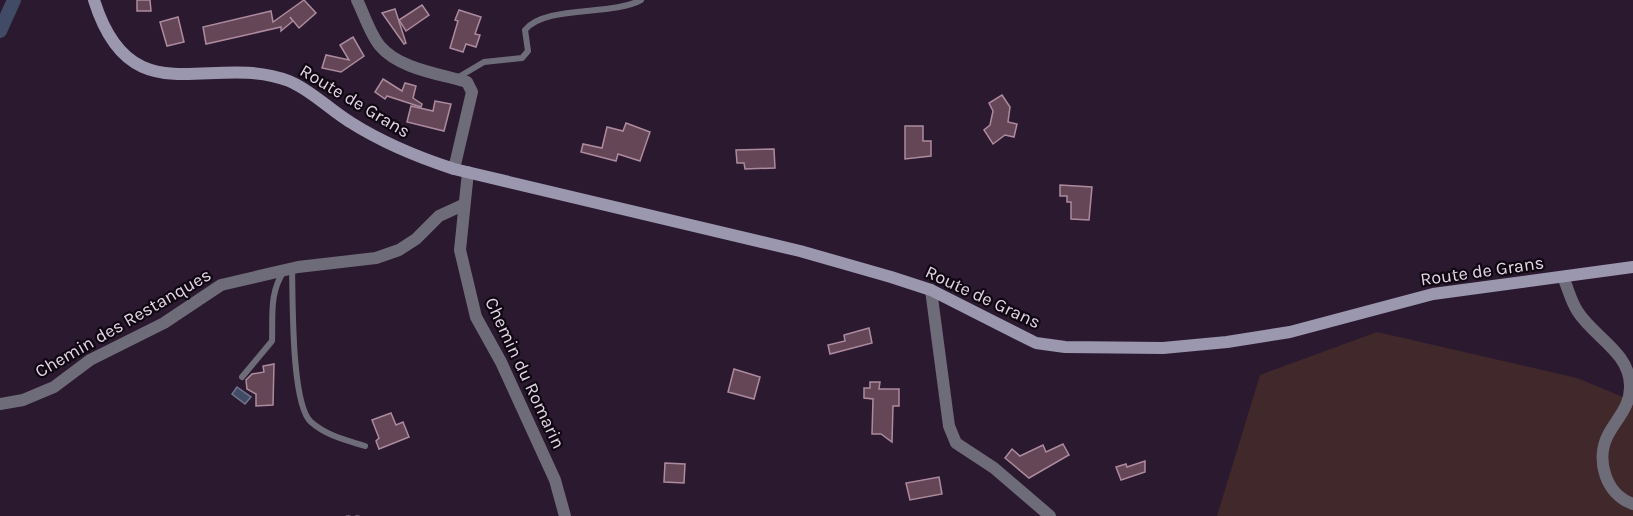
<svg xmlns="http://www.w3.org/2000/svg" width="1633" height="516" font-family="Karla,sans-serif">
<rect width="100%" height="100%" fill="#2b1930"/>
<!-- green -->
<polygon fill="#40282b" points="1377,332 1577,378 1633,401 1633,516 1217,516 1260,375"/>
<!-- water -->
<polygon fill="#414b66" stroke="#71758c" stroke-width="1.5" points="237,387 251,397 245,404 232,394"/>
<g fill="none" stroke-linecap="round" stroke-linejoin="round">
<!-- canal -->
<polyline stroke="#414b66" stroke-width="14" points="0,31 14,0"/>
</g>
<!-- building -->
<g fill="#644657" stroke="#ad8b9e" stroke-width="1.5">
<polygon points="137,0 150,0 151,11 137,11"/>
<polygon points="304,0 316,13 299,28 290,17 293,21 281,31 281,27 206,44 203,27 271,11 273,22"/>
<polygon points="422,5 429,15 406,31 399,20"/>
<polygon points="395,9 406,43 404,44 382,13"/>
<polygon points="459,10 481,17 475,34 480,35 476,47 466,44 463,52 450,48 458,21 455,20"/>
<polygon points="178,17 184,42 167,46 160,22"/>
<polygon points="353,37 364,56 341,72 322,68 326,55 349,60 340,45"/>
<polygon points="383,79 402,91 405,83 416,86 413,98 422,104 421,107 387,96 385,99 375,92"/>
<polygon points="1002,95 1010,107 1008,122 1017,124 1014,137 1005,135 993,144 984,130 990,125 993,111 989,103"/>
<polygon points="435,101 451,104 444,131 407,122 411,106 433,111"/>
<polygon points="626,123 650,132 640,161 618,154 616,161 581,152 583,144 602,148 607,127 623,131"/>
<polygon points="905,126 923,126 923,141 931,141 931,156 905,159"/>
<polygon points="774,149 775,168 745,169 744,163 737,163 736,150"/>
<polygon points="1060,185 1092,187 1089,220 1071,219 1071,202 1067,202 1067,196 1060,196"/>
<polygon points="869,328 872,343 830,354 828,345 845,341 844,335"/>
<polygon points="274,364 273,405 256,406 256,394 247,389 246,380 252,374 264,372 263,366"/>
<polygon points="734,369 760,377 754,399 728,392"/>
<polygon points="870,382 880,382 879,389 899,389 899,406 893,406 892,442 881,434 872,434 873,399 864,398 864,388 870,388"/>
<polygon points="391,413 396,425 403,422 409,437 379,449 376,441 379,438 372,420"/>
<polygon points="1063,444 1069,455 1029,478 1005,458 1012,449 1020,456 1043,445 1046,452"/>
<polygon points="1145,461 1145,472 1121,480 1116,467 1126,464 1127,467"/>
<polygon points="665,463 685,464 684,483 664,482"/>
<polygon points="939,477 942,494 910,500 906,483"/>
</g>
<g fill="none" stroke-linecap="round" stroke-linejoin="round">
<!-- path -->
<polyline stroke="#65556a" stroke-width="2" stroke-dasharray="4.5 4.5" stroke-linecap="butt" points="346,516 364,516"/>
<!-- lane -->
<g stroke="#6f6c7a" stroke-width="6">
<path d="M457,78L484,62L522,58L528,51L525,30C545,5 612,16 641,0"/>
<path d="M292,269C293,299 291,404 311,422C327,436 346,440 365,446"/>
<path d="M242,377L272,341C273,316 269,293 284,271"/>
</g>
<!-- street -->
<g stroke="#6f6c7a" stroke-width="12">
<path d="M357,0C364,14 370,34 380,46C399,69 441,74 467,82L472,92L454,169"/>
<polyline points="468,172 460,250 476,317 501,362 555,480 565,516"/>
<path d="M1563,277C1568,288 1571,302 1578,312C1594,337 1629,352 1630,385C1631,406 1617,418 1608,435C1595,460 1606,495 1633,504"/>
<polyline points="931,290 949,426 956,443 994,468 1050,516"/>
<polyline points="0,404 23,400 54,387 90,360 164,323 221,285 298,267 376,258 399,250 416,239 439,216 463,205"/>
</g>
<!-- secondary -->
<path stroke="#9b97ae" stroke-width="12" d="M94,0C131,119 210,51 289,81C311,90 330,110 350,122C383,143 417,157 454,169L800,251L891,277L931,290L1036,343L1065,347L1163,348L1227,342L1290,332L1433,294L1633,267"/>
</g>
<g text-anchor="middle" stroke-width="4.5" stroke-linejoin="round" paint-order="stroke">
<!-- street labels -->
<g font-size="18" fill="#e2d6e6" stroke="#0f0711">
<text transform="translate(355 101) rotate(31)" y="6">Route de Grans</text>
<text transform="translate(1482 271) rotate(-8)" y="6">Route de Grans</text>
<text transform="translate(983 297) rotate(25)" y="6">Route de Grans</text>
<text transform="translate(123 323) rotate(-30)" y="6">Chemin des Restanques</text>
<text transform="translate(525 373) rotate(65)" y="6">Chemin du Romarin</text>
</g>
</g>
</svg>
